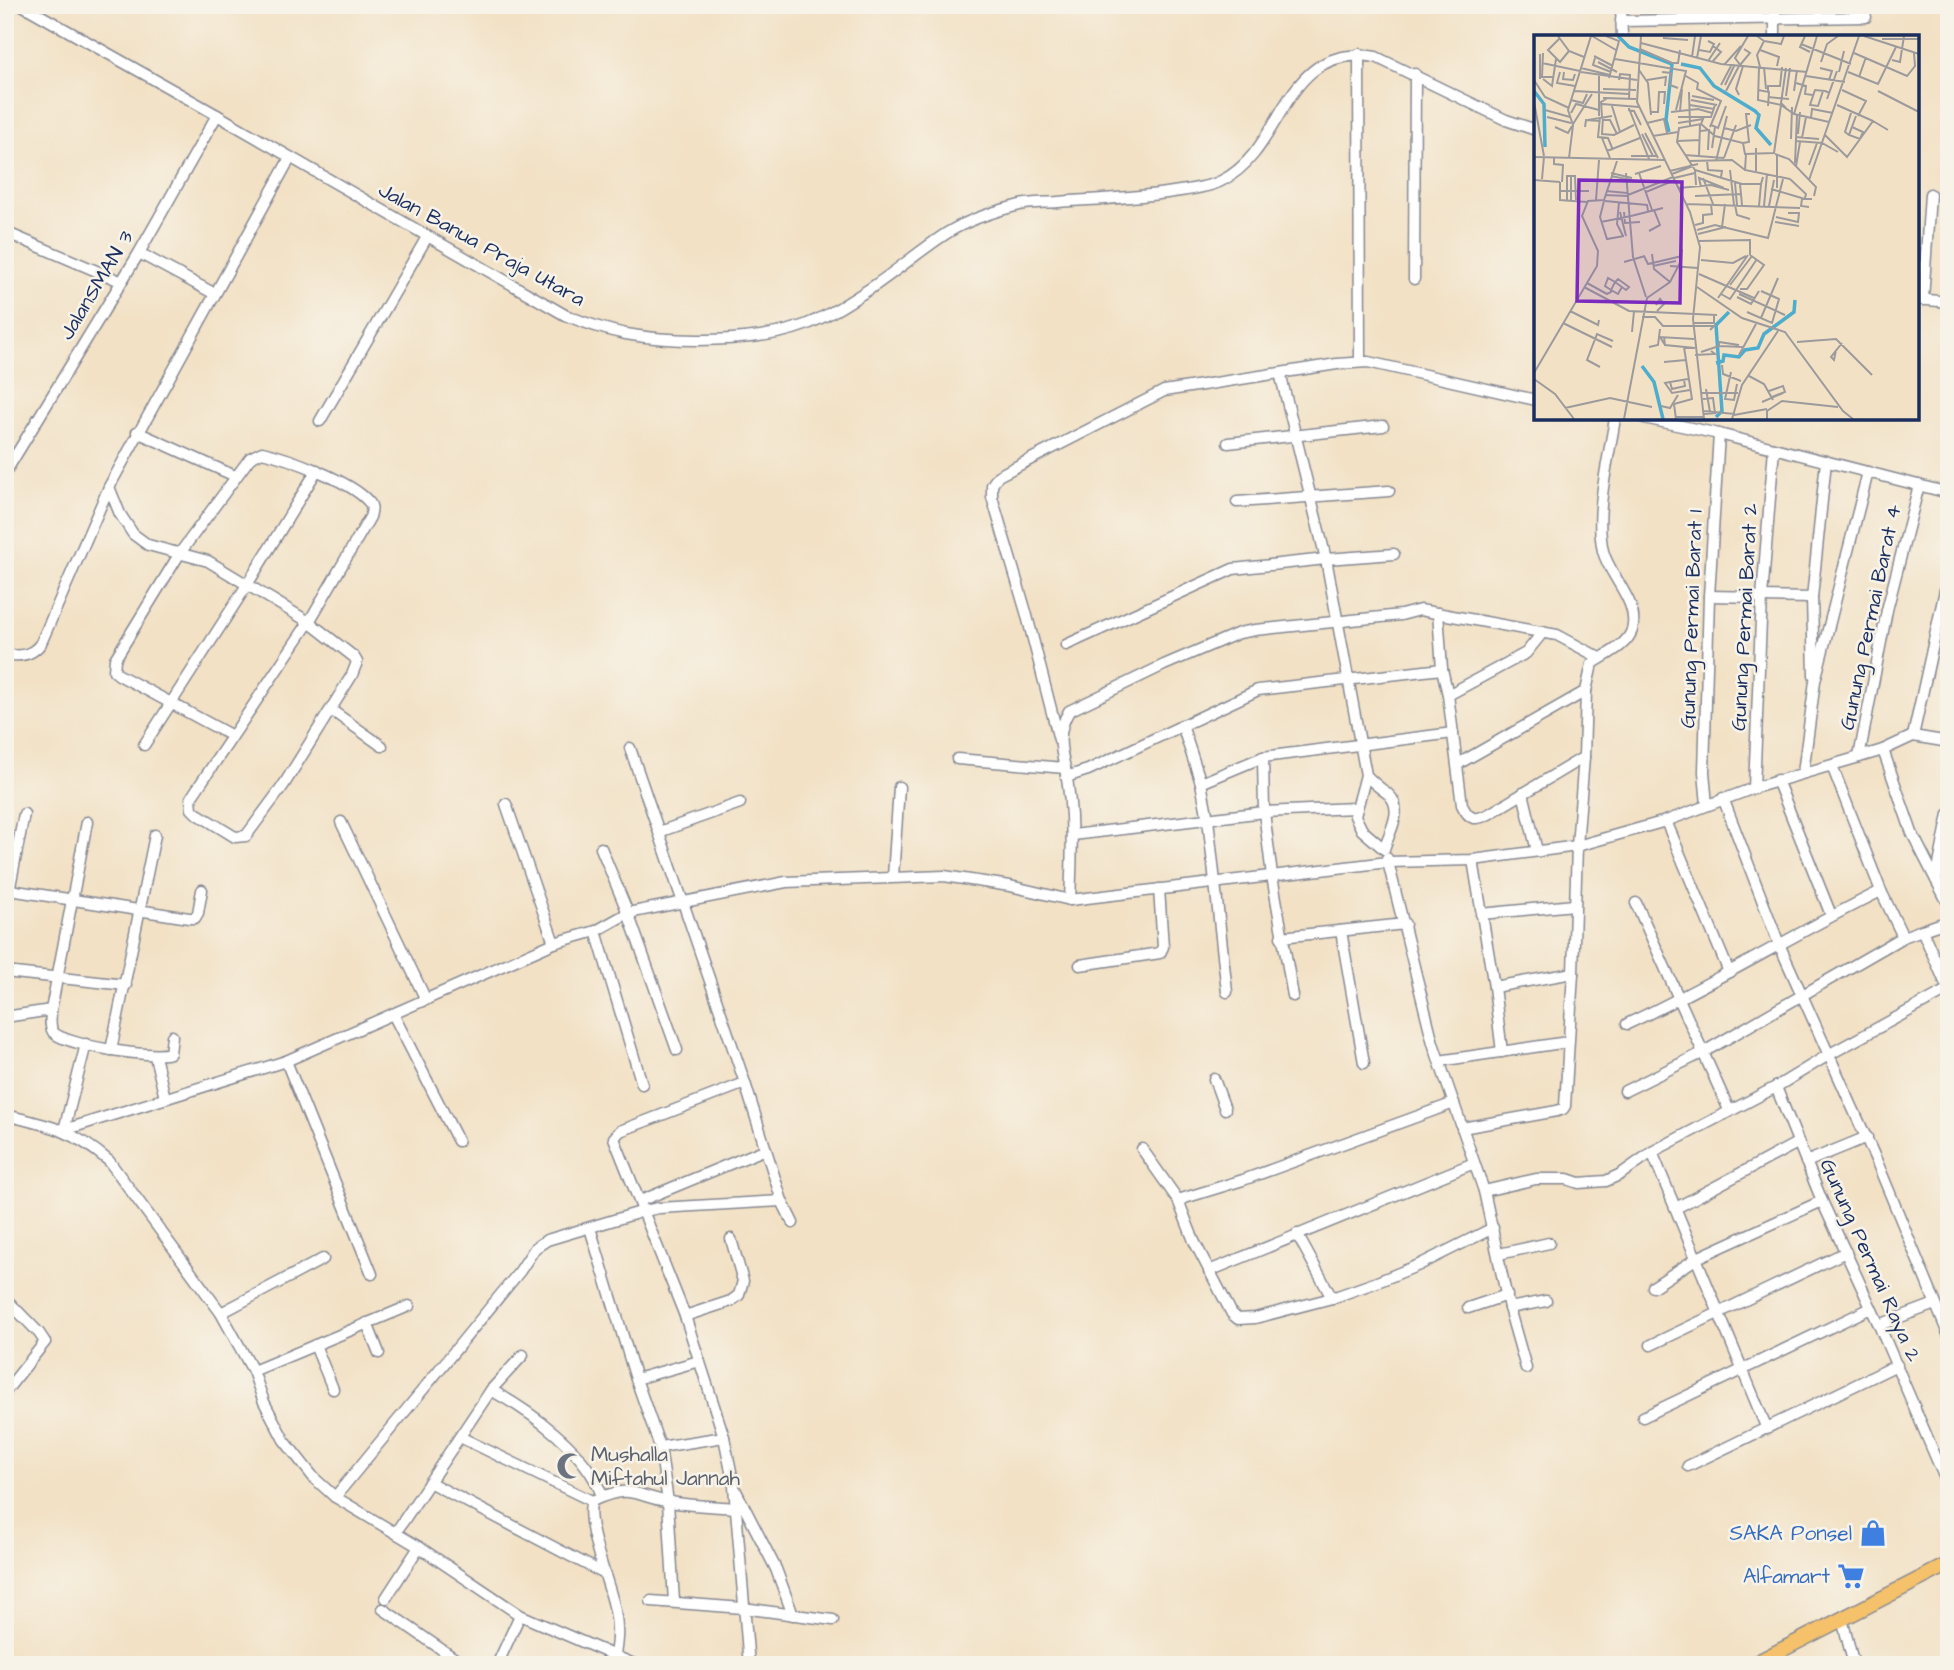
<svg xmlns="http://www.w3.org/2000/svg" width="1954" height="1670" font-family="'Architects Daughter',sans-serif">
<rect width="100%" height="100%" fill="#f7f3e8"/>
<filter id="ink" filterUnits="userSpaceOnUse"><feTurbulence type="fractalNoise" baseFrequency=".0143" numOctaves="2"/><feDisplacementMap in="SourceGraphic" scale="14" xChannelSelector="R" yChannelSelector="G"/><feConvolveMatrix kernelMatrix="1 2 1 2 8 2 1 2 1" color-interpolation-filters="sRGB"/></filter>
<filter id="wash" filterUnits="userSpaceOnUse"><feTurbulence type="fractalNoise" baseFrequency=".00686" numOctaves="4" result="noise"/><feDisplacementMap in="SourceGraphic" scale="28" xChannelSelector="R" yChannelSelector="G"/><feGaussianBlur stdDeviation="1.57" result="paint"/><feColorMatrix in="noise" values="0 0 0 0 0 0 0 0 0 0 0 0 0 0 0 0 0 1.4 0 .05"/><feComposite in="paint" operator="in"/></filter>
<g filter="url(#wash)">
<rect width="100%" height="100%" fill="#f2e1c5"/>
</g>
<g filter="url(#ink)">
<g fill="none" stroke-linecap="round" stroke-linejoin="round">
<defs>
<g id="minor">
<path d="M22,5L217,115L565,315C585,323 605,330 626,334C675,343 758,343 805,325C829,316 852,300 874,286C899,269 922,249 947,233C968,220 992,212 1016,206C1029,202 1045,203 1058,202C1099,199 1139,198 1180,191C1193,189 1209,187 1221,181C1287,149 1280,42 1376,57L1506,120L1536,130"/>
<polyline points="1621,5 1622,37"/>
<polyline points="1775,5 1775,37"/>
<polyline points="1621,21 1866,17"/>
<polyline points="1359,54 1360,362"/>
<polyline points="5,232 120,281"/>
<polyline points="139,253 215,294"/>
<polyline points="1414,279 1415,74"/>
<polyline points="1917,299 1949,302"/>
<polyline points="1923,300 1930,194"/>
<path d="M1280,373L1326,559L1366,775L1355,816L1362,830L1384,849C1389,832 1405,809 1388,794C1380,788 1373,783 1366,775"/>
<polyline points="1644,418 1719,434 1949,493"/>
<polyline points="320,421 427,237"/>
<polyline points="137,432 235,476"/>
<polyline points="1228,443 1383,426"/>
<polyline points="5,473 139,253 217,115"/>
<polyline points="1237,502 1389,491"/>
<polyline points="1709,596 1812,598"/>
<path d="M1438,613L1442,669L1448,695L1462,805C1469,820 1475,821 1489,814L1584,757"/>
<polyline points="1066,645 1233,569 1326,559 1394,554"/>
<path d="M5,654C19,657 32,656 41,643L109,487"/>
<polyline points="1814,675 1812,598 1826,461"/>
<polyline points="1448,695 1526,653 1543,632"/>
<polyline points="331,710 382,746"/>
<polyline points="1182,725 1201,783"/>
<path d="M232,736L119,675L114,671L115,659L180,553L250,458L262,452C289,458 350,481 368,501C373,506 372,511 370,517L309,622L191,798L192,809L196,813L235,837L246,836L283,786L352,675L357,662L354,657L309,622L208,561L148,545L133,534L120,514L109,487L290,158"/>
<polyline points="1913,736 1949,572"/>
<polyline points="1059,740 1026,612 992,497 992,485 998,476 1164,391 1337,364 1368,362 1536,400"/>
<polyline points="144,745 247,585 317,470"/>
<polyline points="630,748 745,1083 782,1201 793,1223"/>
<polyline points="1883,750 1912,833 1936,880"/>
<polyline points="1859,757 1887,610 1919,485"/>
<path d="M957,759L1065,768C1074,812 1072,855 1070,900"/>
<polyline points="1458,764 1586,691"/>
<polyline points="1832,766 1881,891 1903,937"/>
<path d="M1065,768C1060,747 1057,731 1069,711L1164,665L1239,633L1255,630L1401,615L1420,610L1557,635L1600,658"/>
<polyline points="1803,773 1815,681 1868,472"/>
<polyline points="1066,777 1088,770 1258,690 1442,669"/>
<polyline points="1777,780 1831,915"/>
<polyline points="1754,788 1762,597 1774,448"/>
<polyline points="1523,793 1537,851"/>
<polyline points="1723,798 1779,944 1877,1162 1949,1336"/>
<polyline points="506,804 554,943"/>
<polyline points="1707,805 1704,772 1709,596 1719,434"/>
<polyline points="1949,814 1936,880 1949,905"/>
<polyline points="1666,821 1729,972"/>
<path d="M87,822L51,1010C51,1017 49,1026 53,1032C64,1045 153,1059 170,1053L172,1036"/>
<polyline points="341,822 426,1000"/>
<polyline points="659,832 740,803"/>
<polyline points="1073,835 1264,812 1355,808"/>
<polyline points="601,848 628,913 677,1050"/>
<polyline points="1387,858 1433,1043 1484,1191 1509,1308 1526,1368"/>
<polyline points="1473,860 1494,987 1502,1052"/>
<polyline points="893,877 899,787"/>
<polyline points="10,890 189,918 195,918 198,913 202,890"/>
<polyline points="1636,903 1729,1110"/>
<polyline points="5,912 24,814"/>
<polyline points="1481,914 1574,905"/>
<polyline points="596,931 642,1084"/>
<polyline points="1341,931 1364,1063"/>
<polyline points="1281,937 1405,924"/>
<polyline points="1080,965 1160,953 1163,947 1159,889"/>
<polyline points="5,972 126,985"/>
<polyline points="1494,987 1573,973"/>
<polyline points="1948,989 1922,930 1949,921"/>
<polyline points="1227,992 1208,819 1201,783 1263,757"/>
<polyline points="1293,996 1272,876 1264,812 1263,757 1453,733"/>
<polyline points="393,1014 458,1141"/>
<polyline points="5,1017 51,1010"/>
<path d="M1627,1024C1714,984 1795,933 1881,891"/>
<polyline points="111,1050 155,835"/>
<polyline points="155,1056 165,1098"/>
<polyline points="286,1061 372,1274"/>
<polyline points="1439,1061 1568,1042"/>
<polyline points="1214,1079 1225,1109"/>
<polyline points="745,1083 620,1131 614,1138 685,1316 724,1437 734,1486 749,1665"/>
<polyline points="1776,1087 1822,1201 1879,1325 1949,1488"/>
<polyline points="1625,1091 1702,1053 1903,937 1922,930"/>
<path d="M5,1115C51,1126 71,1129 109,1161L221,1313L253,1371L264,1402L284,1440L314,1478L335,1497L419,1547L520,1615L636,1665"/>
<path d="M1462,1128L1557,1111L1563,1109L1565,1106L1573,973L1577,846L1584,757L1586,691L1592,664C1605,655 1627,646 1632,630C1640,602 1609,576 1603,551C1594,511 1609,459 1615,418"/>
<polyline points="64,1130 286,1061 554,943 596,931 628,913 786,882 944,876 1010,886 1070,900 1388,862 1473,860 1577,846 1666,821 1754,788 1883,750 1913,736 1949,742"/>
<polyline points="64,1130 86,1044"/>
<polyline points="1142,1149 1178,1200 1194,1241 1232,1314 1238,1319 1255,1318 1332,1298 1377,1282 1419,1265 1493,1228"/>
<polyline points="1652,1152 1767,1429"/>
<polyline points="1806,1162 1867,1137"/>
<polyline points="1484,1191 1536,1179 1567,1179 1579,1183 1606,1181 1621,1174 1652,1152 1776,1087 1830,1054 1949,989"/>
<polyline points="1178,1200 1243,1180 1454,1103"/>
<polyline points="640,1201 766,1149"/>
<polyline points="1676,1208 1797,1143"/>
<polyline points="590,1228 636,1379 660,1447 668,1502 674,1602"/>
<polyline points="1297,1234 1332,1298"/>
<polyline points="1499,1254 1549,1243"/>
<polyline points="1209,1271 1474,1163"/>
<polyline points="1653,1287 1697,1258 1822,1201"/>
<polyline points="5,1298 39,1333 45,1342 5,1392"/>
<polyline points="1468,1308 1507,1295"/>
<polyline points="1509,1308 1546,1301"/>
<polyline points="221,1313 323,1259"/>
<polyline points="685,1316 731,1301 739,1295 743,1281 731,1239"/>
<polyline points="367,1323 379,1353"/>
<polyline points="1879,1325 1935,1304"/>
<polyline points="315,1345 333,1389"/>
<polyline points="1651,1345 1846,1252"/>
<polyline points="253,1371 409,1306"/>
<polyline points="636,1379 699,1361"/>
<path d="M491,1390C531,1412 587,1451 602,1496"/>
<polyline points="1643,1417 1871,1308"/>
<path d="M460,1437L592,1501C633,1483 633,1496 670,1502C692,1506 714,1506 736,1508"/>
<polyline points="660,1447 724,1437"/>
<polyline points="1688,1466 1897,1365"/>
<polyline points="429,1482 603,1573"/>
<polyline points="736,1491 776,1569 793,1615"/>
<polyline points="335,1497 520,1271 535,1248 547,1240 644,1211 659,1208 782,1201"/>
<path d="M592,1501C583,1522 611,1586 615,1611C619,1630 617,1646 613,1665"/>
<polyline points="396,1532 491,1390 523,1355"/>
<polyline points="386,1598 419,1547"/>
<polyline points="651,1601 743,1608 833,1620"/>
<polyline points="383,1609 464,1665"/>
<polyline points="1842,1619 1854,1665"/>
<polyline points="497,1665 520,1615"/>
</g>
<polyline id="major" points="1752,1665 1949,1564"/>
</defs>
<!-- minor casing -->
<use href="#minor" stroke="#868892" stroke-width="13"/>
<!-- major casing -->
<use href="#major" stroke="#868892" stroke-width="17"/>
<!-- minor -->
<use href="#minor" stroke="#fff" stroke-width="10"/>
<!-- major -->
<use href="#major" stroke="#f5c16b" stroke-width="14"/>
</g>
</g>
<!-- icons -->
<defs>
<symbol id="mosque-bare" viewBox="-9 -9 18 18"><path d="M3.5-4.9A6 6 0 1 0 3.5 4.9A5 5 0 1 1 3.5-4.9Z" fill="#6b7280" stroke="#f7f3e8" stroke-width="2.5" paint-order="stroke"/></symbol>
<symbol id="shop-bare" viewBox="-9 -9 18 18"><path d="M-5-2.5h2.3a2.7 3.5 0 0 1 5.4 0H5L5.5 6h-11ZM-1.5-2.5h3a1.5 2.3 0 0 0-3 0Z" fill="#3f7fe0" stroke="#f7f3e8" stroke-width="2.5" paint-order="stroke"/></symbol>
<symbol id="supermarket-bare" viewBox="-9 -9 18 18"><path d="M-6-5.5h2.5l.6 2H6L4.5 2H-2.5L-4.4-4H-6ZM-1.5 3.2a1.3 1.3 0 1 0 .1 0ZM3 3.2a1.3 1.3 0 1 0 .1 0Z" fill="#3f7fe0" stroke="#f7f3e8" stroke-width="2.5" paint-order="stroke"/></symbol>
</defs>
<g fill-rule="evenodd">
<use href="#mosque-bare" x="551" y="1447" width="38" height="38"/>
<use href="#shop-bare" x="1854" y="1514" width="38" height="38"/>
<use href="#supermarket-bare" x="1832" y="1557" width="38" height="38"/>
</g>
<g text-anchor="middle" stroke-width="5" stroke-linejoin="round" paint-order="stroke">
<!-- street labels -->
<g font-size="21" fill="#1b2f5e" stroke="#f7f3e8">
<text transform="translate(482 244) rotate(29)" y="7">Jalan Banua Praja Utara</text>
<text transform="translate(96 285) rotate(-59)" y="7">JalanSMAN 3</text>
<text transform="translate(1744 617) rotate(-87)" y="7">Gunung Permai Barat 2</text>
<text transform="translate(1870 617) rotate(-78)" y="7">Gunung Permai Barat 4</text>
<text transform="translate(1691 619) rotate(-88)" y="7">Gunung Permai Barat 1</text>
<text transform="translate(1871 1260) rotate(66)" y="7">Gunung Permai Raya 2</text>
</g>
<!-- worship labels -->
<g font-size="21" fill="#5b616d" stroke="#f7f3e8" text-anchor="start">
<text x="591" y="1461">Mushalla<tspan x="591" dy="24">Miftahul Jannah</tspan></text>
</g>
<!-- shop labels -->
<g font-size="21" fill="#366cbe" stroke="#f7f3e8" text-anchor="end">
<text x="1852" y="1540">SAKA Ponsel</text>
<text x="1830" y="1583">Alfamart</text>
</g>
</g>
<!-- overview -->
<g transform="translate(1534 35)">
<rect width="385" height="385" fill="#f2e1c5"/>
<path fill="none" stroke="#4eadcd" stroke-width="3.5" d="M84,1L95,12L138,29L132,85L135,97M147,29L166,33L180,51L221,76L225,80L222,93L237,110M0,56L10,69L11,112M182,328L189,326L190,320L205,322L211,315L224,313L230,299L260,277L261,265M108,331L120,347L129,384M182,382L188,376L182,290L195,277"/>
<path fill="none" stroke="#9c9a9c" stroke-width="2" d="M24,1L35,16L50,22M58,1L82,15M72,1L85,6L75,43M107,1L103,67L156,177L166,212L159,284L170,384M223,1L230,6L223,20L226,32M271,1L266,12L276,17M330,1L385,19M26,3L14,15L26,27L35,16M129,3L154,5M348,4H385M230,6L247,9L250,1M107,8L187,29L273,37M267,9L317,29M179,11L187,17L179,26M106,14L138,28H144L146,15M165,15L176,17L180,9L174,6M226,15L245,22L243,31M9,18L8,42H20M320,18L373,41L381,31L380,18M60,21L79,31M158,22L161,1M61,23L59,30L77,37M163,23L167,1M81,24L152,36L142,75M358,25L366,27L370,1M174,26L186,8M64,27L83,37M287,27L293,9L304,1M8,28L46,36M190,30L207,11M206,30L216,18L210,14M207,31L201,23L214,1M225,32L224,65L247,70M230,32L232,54M47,33L76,40M286,33L298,36L295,45M105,35L114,48L117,80M26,37L23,48L41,51M30,37L29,44L39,45L41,39M47,37L103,45M128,37L137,38L136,50L144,53M305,37L310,16M314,37L344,49L362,12M150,40L164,48L163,54L187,66L176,92M272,41L311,47M325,42L332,22M6,44V19M9,44L18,51L22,24M0,45L11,62L35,73M85,45L86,39L96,40L95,64M113,45L132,42L131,51M262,48L272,51L271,59L279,60M187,50L197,31M191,50L200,31M69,54L102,55M224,55L235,57L234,71M308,55L332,66L324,81M40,56L95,59M192,56L205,31M234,56V51H246L248,32M260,56L263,35M289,56L284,71L276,70L281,55L291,56L296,58M344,56L385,77M155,57L156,91M205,60L202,54L209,31M158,61L180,65M252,61L256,33M234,62L255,64M69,63L102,64M65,64V41M293,64L303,36M37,65L49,68L53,59M157,65L183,70M0,67L10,121M68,69L105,72M156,70L180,74M303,70L339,86M78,71L86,97M94,71L115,124M252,73L247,68L252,33M11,75L36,82M94,75L100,76L107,90M146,76L148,54M116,77H124L125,57H131L130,69M137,77L164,74L178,78M37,78L42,69L65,75M260,79L283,1M65,81V51M13,82L37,88M66,82L64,102L74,103L79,115M68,82L67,67L74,63M69,82L68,99L80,100L100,90M144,82H177L181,70M277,83L278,74L299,78M54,85L78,81M69,85H76L83,99M113,88L130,84L133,98M144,88L169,84L167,89M39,89L58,59M177,90L184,93L192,71M21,92L34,98L38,91M51,92L52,85L66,86M318,92L329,97L326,104L315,100L322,81M190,93L202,96L217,90M166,96L175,95L174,115M111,98L124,123M108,99L119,121M264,99L266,77M291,100L313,122L339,86L354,95M315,100L311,97L317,78M119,101L144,97M262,102L285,104M68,103L76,123M268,103L272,82M257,104L258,72M143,106L166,105M262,106L288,108L304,117M209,108L215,107L212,79H216M178,113L181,92M73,116L106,103M212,119L211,135L256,144M241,119L255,124L282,152L280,161M151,120L190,123M243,120V153M97,121H123M165,121L166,89M0,122L131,125M20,123V129L29,130L28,147M35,123L39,90L34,75L57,1M190,123L202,90M155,126L198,125L211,135M173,126L174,135L188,136L187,142M182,126L193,81M261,128L263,80M275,130L283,108M262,131L266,107M161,135L208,149H227L229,142M196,135L200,170M136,136L164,129M222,136V113M77,138L98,143M92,138L99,222L112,262M105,138L118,175M101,139L127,131M138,139L159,131M37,141V165M77,141L102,146M140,143L161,138M169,143L179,169M8,144L10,122M256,144L272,159L271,163M0,145L26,147M275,145L325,1M26,147V165L53,167M201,148L203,170M206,149L208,170M162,150L161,135L143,107L145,93L167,89L181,101L209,108L211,119L240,118L247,70L260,79L295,87M167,152L165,143L190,153M145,153L177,150L195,155M237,154L271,164M26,156H55M72,156L93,158M112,157L141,145M71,160L94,161M94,160L139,142M161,161L207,159M33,165V141H41L42,165M62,165L65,125M70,166L66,182L73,204L90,201M71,166L113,170L114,176M85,167L83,189L89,201M152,169L266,173M201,170L203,180L216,184M225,171L227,149M230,171L233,139M235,171L240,145M275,172L267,171L268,164H278M86,177L92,201M90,177L91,188L106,187M97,181L129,173M242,182L264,187L265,178H254M67,187L97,181L92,182M241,187L265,191M161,190L169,188V180L178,179L177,169M188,192L191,169M163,195L181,190L234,203L249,144M115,196L126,190L120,175M164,199L192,192M165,206L216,205V220M118,219L120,234L136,247M110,221L114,229L148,221M167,225L199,228L212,221M90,227L111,221M119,231L142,226M136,231L164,233M165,239L220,263M53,248L73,259L77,257V255L81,247L84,244L95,252L92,255L81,247L74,243L71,251L77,255L84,259L88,252M196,250L218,221M50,252L95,276L183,280M163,252L208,283L251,297L309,376L319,384M206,254H213L230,230L216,220M187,259L196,264L223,224M205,259L251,280M203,262L217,269L225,256M184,263L214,220M122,270L126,264L130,269L123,276M36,276L64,290L65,285M213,277L238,288L245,264L227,256M108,282H121L129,291H180L176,295M227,283L244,243M29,288L78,312M159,288H180V280M98,297L100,276M130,302L131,310L161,313M263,307L302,304L338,340M131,310L126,302L160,304M185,311V307L205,310M115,312L124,310L126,294M302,315L300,325L297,322L308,308M167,317L185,311L210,312M161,320L181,319L177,316M205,320L222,289M130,327L152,325M188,330L189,339L207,346M66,332L53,325L63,299L79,306M197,337L191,364L200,365L203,349M0,338L63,231L64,216L48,181L54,166L70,165L83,126M215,341L230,349L239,365M0,344L21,359L40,384M150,345L151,351L138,354L136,347L154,344M136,347L131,348L138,358L156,355M172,354L176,377M235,356L249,351L251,357L238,362M167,358H204M169,364L179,363L181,378L170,379M228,367L249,358M127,371L136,373L144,360M31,373L76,363L118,372M169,376L201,379M200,380L233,374M142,382H170M90,384L113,263L136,247L147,226L148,214M142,384L140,369L158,364L150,312M198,384L208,350L244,296M233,384V376L248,366L304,372"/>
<path fill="#7b2cbf" fill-opacity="0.15" stroke="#7b2cbf" stroke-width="3.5" d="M45,145L148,147L146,268L43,266Z"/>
<rect width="385" height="385" fill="none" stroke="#1b2f5e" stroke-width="3.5"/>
</g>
<!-- margin -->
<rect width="1954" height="1670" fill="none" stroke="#f7f3e8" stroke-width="28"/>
</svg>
